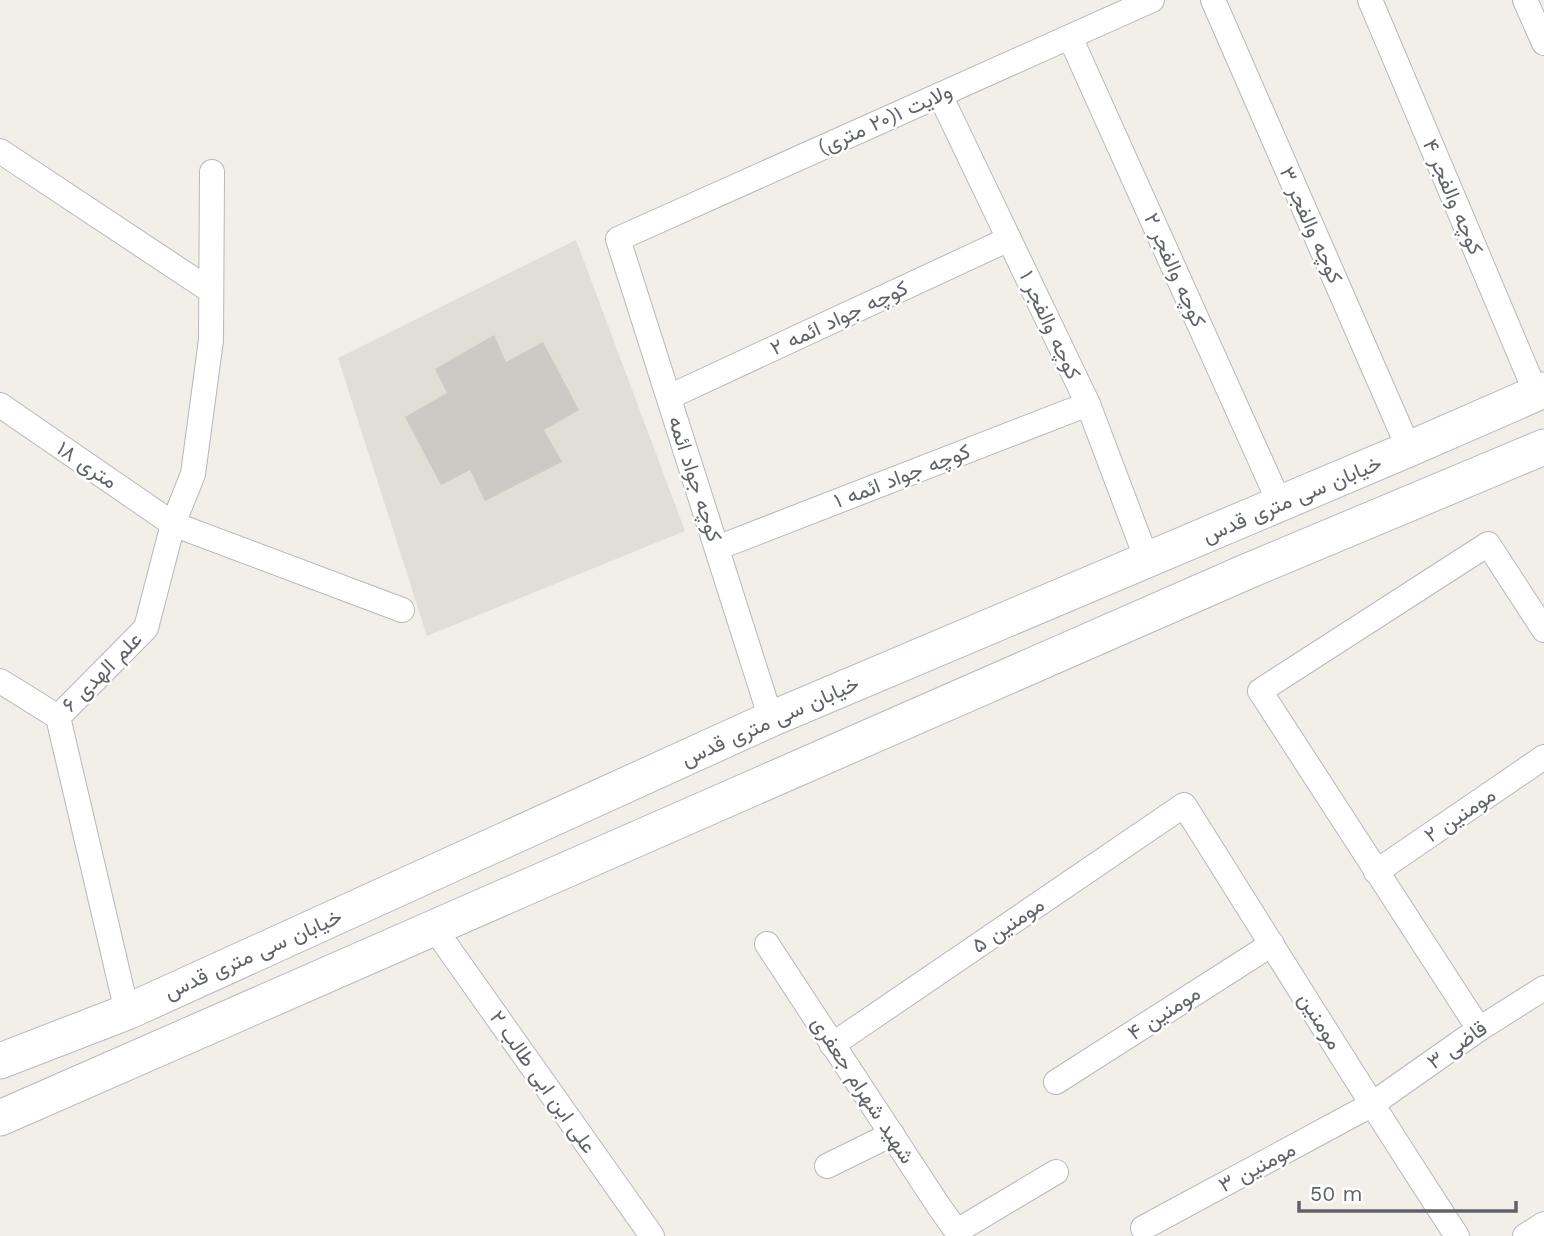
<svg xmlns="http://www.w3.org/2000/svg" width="1544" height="1236" font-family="'Work Sans',Vazirmatn,sans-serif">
<rect width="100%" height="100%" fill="#f1efe8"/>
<!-- education -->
<polygon fill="#e1ded6" points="576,240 685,531 427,636 338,358"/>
<!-- building -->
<polygon fill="#cccac5" points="494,335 506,362 543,342 579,410 544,430 562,462 485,501 470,470 441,485 405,417 447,393 435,369"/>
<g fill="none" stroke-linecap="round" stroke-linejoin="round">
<defs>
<g id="street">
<polyline points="1213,0 1409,449"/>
<polyline points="1370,0 1536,393"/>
<polyline points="1525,0 1544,43"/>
<polyline points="1070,37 1280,504"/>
<polyline points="940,95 1088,404 1147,560"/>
<polyline points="0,151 211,291"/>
<polyline points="669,397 1009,239"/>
<polyline points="0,405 173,524 402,610"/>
<polyline points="717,548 1088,404"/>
<polyline points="0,681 58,717"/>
<polyline points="58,717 146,628 173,524 193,474 211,340 212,172"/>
<polyline points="58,717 127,1012"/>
<polyline points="771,719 618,239 1152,0"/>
<polyline points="1376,872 1544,757"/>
<polyline points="434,928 652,1236"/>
<polyline points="767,944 938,1205 960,1236"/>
<polyline points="1479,1029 1260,691 1488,544 1544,630"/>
<path d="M832,1045L1184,805C1275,949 1364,1094 1457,1236"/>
<polyline points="1056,1082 1272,944"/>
<polyline points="827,1166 892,1134"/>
<polyline points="1143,1228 1371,1105 1479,1029 1544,988"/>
<polyline points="957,1231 1056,1172"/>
<polyline points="1525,1236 1544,1224"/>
</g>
<g id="secondary">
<polyline points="0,1061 127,1012 771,719 1409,449 1544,390"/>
<polyline points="0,1118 1248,571 1544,447"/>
</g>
</defs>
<!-- street casing -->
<use href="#street" stroke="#b5b8bc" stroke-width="26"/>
<!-- secondary casing -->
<use href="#secondary" stroke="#b6babf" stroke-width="37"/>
<!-- street -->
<use href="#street" stroke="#fff" stroke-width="24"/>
<!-- secondary -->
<use href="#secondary" stroke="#fff" stroke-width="35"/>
</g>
<g text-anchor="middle" stroke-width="5" stroke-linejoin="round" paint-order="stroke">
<!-- street labels -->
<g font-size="21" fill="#5f6368" stroke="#fff">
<text transform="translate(885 119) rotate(-24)" y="7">ولایت ۱(۲۰ متری)</text>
<text transform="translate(1453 197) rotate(67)" y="7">کوچه والفجر ۴</text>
<text transform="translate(1311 225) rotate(66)" y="7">کوچه والفجر ۳</text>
<text transform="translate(1175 270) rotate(66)" y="7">کوچه والفجر ۲</text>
<text transform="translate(839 318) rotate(-25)" y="7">کوچه جواد ائمه ۲</text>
<text transform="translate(1050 325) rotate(65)" y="7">کوچه والفجر ۱</text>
<text transform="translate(87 465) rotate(34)" y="7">۱۸ متری</text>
<text transform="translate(902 476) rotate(-21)" y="7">کوچه جواد ائمه ۱</text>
<text transform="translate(695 479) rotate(72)" y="7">کوچه جواد ائمه</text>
<text transform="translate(1292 499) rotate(-23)" y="7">خیابان سی متری قدس</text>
<text transform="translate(102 672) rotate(-45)" y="7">علم الهدی ۶</text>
<text transform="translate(770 721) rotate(-24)" y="7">خیابان سی متری قدس</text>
<text transform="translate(1460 815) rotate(-34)" y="7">مومنین ۲</text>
<text transform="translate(1008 925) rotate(-34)" y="7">۵ مومنین</text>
<text transform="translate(253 954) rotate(-24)" y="7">خیابان سی متری قدس</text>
<text transform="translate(1164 1013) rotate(-33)" y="7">مومنین ۴</text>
<text transform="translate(1320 1021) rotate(58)" y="7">مومنین</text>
<text transform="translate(1457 1045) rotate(-35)" y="7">قاضی ۳</text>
<text transform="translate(543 1082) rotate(55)" y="7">علی ابن ابی طالب ۲</text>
<text transform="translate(863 1090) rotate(57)" y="7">شهید شهرام جعفری</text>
<text transform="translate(1257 1167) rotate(-28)" y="7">مومنین ۳</text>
</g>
</g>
<!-- scale -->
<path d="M1299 1201v10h217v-10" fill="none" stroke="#5f6368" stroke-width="3.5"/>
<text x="1310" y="1201" font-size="21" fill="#5f6368" stroke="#ffffff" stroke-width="5" paint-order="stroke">50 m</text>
</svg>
